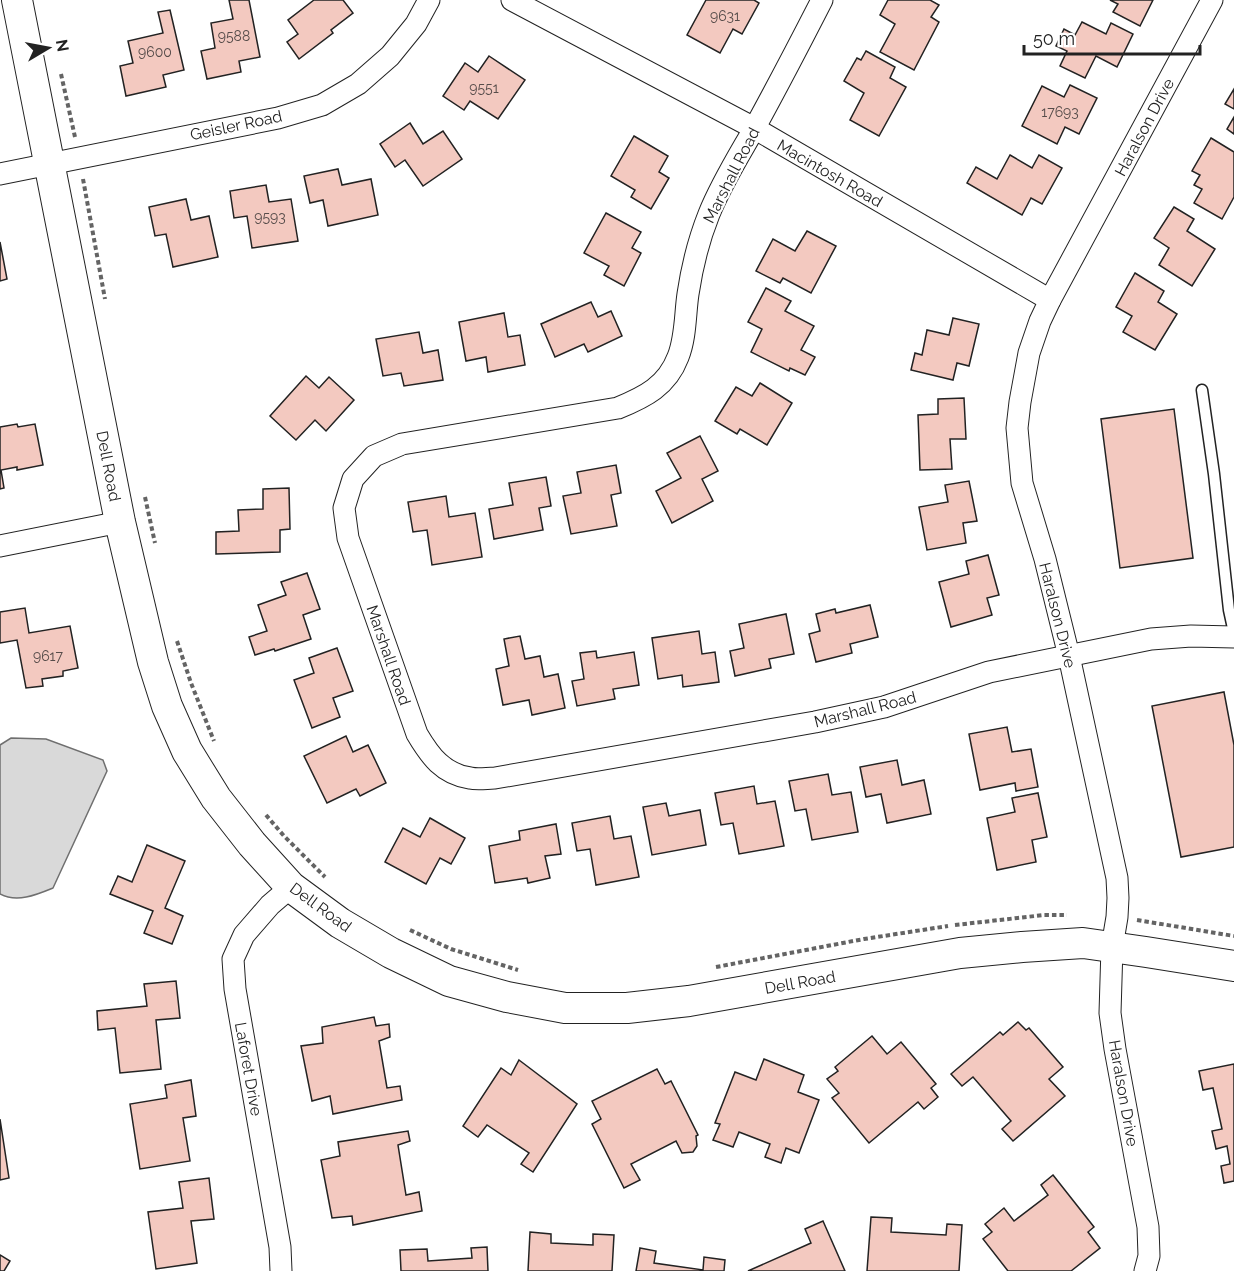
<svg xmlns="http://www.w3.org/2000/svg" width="1234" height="1271" font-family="Raleway,sans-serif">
<rect width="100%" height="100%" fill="#fff"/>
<!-- water -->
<path fill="#d9d9d9" stroke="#6f6f6f" stroke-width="1.5" d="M11,738L46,739L103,760L107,771L53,888C36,895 17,903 0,894V745Z"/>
<!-- building -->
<g fill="#f3c9c0" stroke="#222" stroke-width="1.5">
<polygon points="229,0 249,0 260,57 239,61 241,72 207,79 201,51 215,48 211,23 233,19"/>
<polygon points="314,0 343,0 353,13 331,30 333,33 299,59 287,42 298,34 288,20"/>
<polygon points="706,0 754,0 759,3 742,34 733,29 720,53 687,35"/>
<polygon points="888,0 930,0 939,5 931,17 939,22 914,70 880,52 895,24 880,15"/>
<polygon points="1110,0 1153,0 1140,26 1113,12 1118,4"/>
<polygon points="170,10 184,70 163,75 166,87 126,96 120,66 133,63 128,41 163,33 158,12"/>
<polygon points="1082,22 1106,34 1111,23 1133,34 1117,67 1096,56 1085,78 1060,66 1067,51 1056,46 1064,29 1075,35"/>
<polygon points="866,51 895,67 890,78 906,87 879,136 850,120 864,93 844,81 857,58 861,60"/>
<polygon points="489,56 525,80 498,119 470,101 464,110 443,96 465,63 478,72"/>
<polygon points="1070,85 1097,98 1079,134 1065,127 1057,144 1022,126 1042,86 1064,97"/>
<polygon points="1234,89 1234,109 1225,104"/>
<polygon points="1234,117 1234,134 1227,129"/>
<polygon points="410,123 423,144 443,131 462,159 423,186 405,160 395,167 380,144"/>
<polygon points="634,136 668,156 659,172 669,178 651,209 631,197 635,190 611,176"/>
<polygon points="1211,138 1234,152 1234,197 1222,219 1194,203 1202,189 1194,185 1200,175 1192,171"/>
<polygon points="1010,155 1032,168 1039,155 1062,168 1042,204 1031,198 1022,215 967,183 976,167 997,179"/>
<polygon points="338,169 342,185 371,179 378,215 328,226 323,200 310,203 304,176"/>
<polygon points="266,185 269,202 291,199 298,241 252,248 247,216 234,218 230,191"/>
<polygon points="186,199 191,220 209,216 218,257 173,267 166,234 155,236 149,207"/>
<polygon points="1174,207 1194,219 1187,231 1215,249 1192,286 1159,265 1169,248 1154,238"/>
<polygon points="606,213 641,232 632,248 641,253 624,286 604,275 609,266 584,253"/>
<polygon points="807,231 836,246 811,293 783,278 780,283 756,271 773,239 795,251"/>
<polygon points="0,242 7,279 0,281"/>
<polygon points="1135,273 1164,291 1158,302 1177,314 1155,350 1123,332 1132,316 1116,307"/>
<polygon points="766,288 791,301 785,311 814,326 801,350 815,357 805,375 790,368 789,371 751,352 762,329 748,322"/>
<polygon points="591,302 598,317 611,311 622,336 588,352 584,344 555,357 541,324"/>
<polygon points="504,313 508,337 520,335 525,365 488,372 486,357 466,361 459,322"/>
<polygon points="953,318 979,324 969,366 957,363 953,380 911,370 915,353 922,355 927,330 949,335"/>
<polygon points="419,332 423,353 438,350 443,380 404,386 401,373 383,376 376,339"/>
<polygon points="306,376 319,388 329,377 354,400 326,431 315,420 296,440 270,416"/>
<polygon points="760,383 792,403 767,445 740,429 737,434 715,421 736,387 752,396"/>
<polygon points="964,398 966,439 950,439 952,469 920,470 918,415 938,414 938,399"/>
<polygon points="1174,409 1193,558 1120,568 1101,419"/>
<polygon points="17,424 18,427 35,424 43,465 17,470 17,467 1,470 4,488 0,489 0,427"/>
<polygon points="700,436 718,471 702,479 713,501 672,523 656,491 681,478 667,453"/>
<polygon points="616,465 621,493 611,495 617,526 571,534 563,496 581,493 577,472"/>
<polygon points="546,477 551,506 539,508 543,530 494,539 489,509 513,505 509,483"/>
<polygon points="969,481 977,521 963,523 966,543 927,550 919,507 948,502 945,485"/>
<polygon points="289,488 290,529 280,530 280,552 216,554 216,532 239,531 238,510 263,509 263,489"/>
<polygon points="446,496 449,517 475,513 482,557 432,565 427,530 413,532 408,502"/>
<polygon points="988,555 999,595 987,598 992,615 951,627 939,582 969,574 966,561"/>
<polygon points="307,573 320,609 303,615 311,639 275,651 274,649 255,655 249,637 267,631 258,605 286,595 281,582"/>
<polygon points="870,605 878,637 850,644 852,653 816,662 809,634 820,631 816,614 835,609 836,613"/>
<polygon points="25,608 29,633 70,626 78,668 63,671 63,676 42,679 43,686 26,688 17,640 0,643 0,612"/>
<polygon points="786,614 794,654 769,659 771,668 735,676 730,651 744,648 739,624"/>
<polygon points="699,631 702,654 715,652 719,682 683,687 682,675 658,679 652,638"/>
<polygon points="520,636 525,659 540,656 544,677 558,674 565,708 532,715 529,700 503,705 496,669 509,666 504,639"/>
<polygon points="337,648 353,691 333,698 340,717 312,728 294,680 314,673 309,658"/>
<polygon points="596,651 597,658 634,652 639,685 613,689 615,699 577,706 572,681 584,679 580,653"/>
<polygon points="1224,692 1234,745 1234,847 1181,857 1152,706"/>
<polygon points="1007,727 1012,752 1031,749 1038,787 1016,791 1015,783 980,790 969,734"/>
<polygon points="346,736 353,752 368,745 386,783 360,796 356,789 327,803 304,756"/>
<polygon points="897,760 902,785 924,780 931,814 887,823 881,794 866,797 860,767"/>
<polygon points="828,774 832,795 851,792 858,832 812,840 806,809 795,811 789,781"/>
<polygon points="754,786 757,804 775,801 784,846 739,854 733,823 721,825 715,793"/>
<polygon points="1038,793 1047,837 1032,840 1036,862 997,870 987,818 1015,812 1012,798"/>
<polygon points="666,803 669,816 700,810 706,845 652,855 643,807"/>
<polygon points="610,816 614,839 631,836 639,877 596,885 590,849 577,851 572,823"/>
<polygon points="430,818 465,838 451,864 440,858 426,884 385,862 403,828 420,837"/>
<polygon points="556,824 561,854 545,856 550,878 528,883 527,878 495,883 489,846 520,840 519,831"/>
<polygon points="147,845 185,861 165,908 183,916 172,944 144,933 153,911 110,894 118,876 132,882"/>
<polygon points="176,981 180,1018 156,1020 161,1069 120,1073 115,1028 98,1030 97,1011 147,1006 144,984"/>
<polygon points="374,1017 376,1026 389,1024 390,1037 379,1041 387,1088 400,1086 402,1100 333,1114 330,1096 312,1101 301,1046 323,1043 322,1027"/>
<polygon points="1018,1022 1026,1030 1029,1028 1063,1067 1049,1079 1065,1096 1013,1141 1002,1129 1011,1121 973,1077 962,1086 951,1074 1000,1032 1003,1035"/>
<polygon points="872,1036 887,1054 901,1042 936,1084 931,1088 938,1097 924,1109 918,1102 869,1143 832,1098 839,1093 827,1079 838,1071 835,1067"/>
<polygon points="764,1059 804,1075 798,1092 819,1100 799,1153 786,1148 781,1163 765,1157 770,1144 739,1132 733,1147 713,1140 720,1124 715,1123 735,1072 756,1080"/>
<polygon points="519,1060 577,1104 533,1172 521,1164 529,1153 487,1125 478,1137 463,1126 501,1068 511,1075"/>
<polygon points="1234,1064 1234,1181 1224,1183 1221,1166 1230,1164 1227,1146 1216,1149 1212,1131 1222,1129 1213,1088 1203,1090 1199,1071"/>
<polygon points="657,1069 665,1084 671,1081 698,1135 696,1136 697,1146 693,1152 682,1153 676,1141 631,1164 640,1180 624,1188 592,1124 601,1119 592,1101"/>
<polygon points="191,1080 196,1116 183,1118 190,1161 140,1169 130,1104 167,1098 165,1085"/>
<polygon points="0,1119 9,1178 0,1180"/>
<polygon points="408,1131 410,1141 398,1145 406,1195 419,1192 422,1211 353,1225 352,1216 332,1218 321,1160 340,1156 338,1142"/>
<polygon points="1053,1175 1094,1227 1088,1232 1100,1248 1071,1271 1008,1271 983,1239 992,1232 985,1224 1004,1208 1014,1221 1048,1195 1041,1185"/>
<polygon points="209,1178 214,1219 191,1221 197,1263 156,1269 148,1212 183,1208 179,1182"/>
<polygon points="871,1217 892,1218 891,1232 946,1235 947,1224 962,1225 959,1271 867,1271"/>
<polygon points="823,1221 845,1271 748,1271 811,1243 805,1229"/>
<polygon points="530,1232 551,1234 551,1243 593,1245 593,1234 614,1235 612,1271 528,1271"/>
<polygon points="487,1247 488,1271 401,1271 400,1250 427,1249 428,1261 472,1258 471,1248"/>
<polygon points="640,1248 656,1251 654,1263 703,1270 704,1257 725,1260 724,1271 636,1271"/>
<polygon points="0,1255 10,1261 4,1271 0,1271"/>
</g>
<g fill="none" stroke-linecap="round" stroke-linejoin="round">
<defs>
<polyline id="lane" points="1202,390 1214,474 1229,610 1234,633"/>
<g id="street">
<polyline points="512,0 754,128 1050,300"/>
<path d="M822,0C800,43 777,87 754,129C738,157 721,184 709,214C699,239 692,267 688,294C685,314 686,337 678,357C667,386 645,397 618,408L402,444L374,456L353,479L344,508L348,538L417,734C430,756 443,774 470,778C478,780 487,778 495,778L815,722L884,707L989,672L1151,639L1191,636L1234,637"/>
<polyline points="0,174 278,118 322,105 358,84 390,56 416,24 429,0"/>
<polyline points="0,546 120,522"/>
<polyline points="281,1271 280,1247 235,989 233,959 244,935 270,905 291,887"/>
<polyline points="1145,1271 1149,1256 1148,1227 1115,1049 1110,1013 1112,947 1117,917 1118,898 1117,878 1069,656 1045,559 1022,483 1017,428 1020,402 1029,353 1040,321 1050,300 1212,0"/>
</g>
<polyline id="secondary" points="17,0 120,522 153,662 167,706 187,751 216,798 252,844 291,887 340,923 391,953 449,981 507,997 565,1008 627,1008 689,1001 960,953 1022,947 1083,943 1146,952 1234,966"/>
</defs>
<!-- lane casing -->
<use href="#lane" stroke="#222" stroke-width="13"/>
<!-- street casing -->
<use href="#street" stroke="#222" stroke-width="23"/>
<!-- secondary casing -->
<use href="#secondary" stroke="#222" stroke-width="32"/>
<!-- path -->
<g stroke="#646464" stroke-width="4" stroke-dasharray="4.5 3" stroke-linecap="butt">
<polyline points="61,74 75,137"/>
<polyline points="83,179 105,299"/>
<polyline points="145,497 155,543"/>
<polyline points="177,641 191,683 214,741"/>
<polyline points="266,815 284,836 325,877"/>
<polyline points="1137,920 1234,936"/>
<polyline points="955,925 1044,915 1067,915"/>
<polyline points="410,930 451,949 518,970"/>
<polyline points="716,967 864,939 948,926"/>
</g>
<!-- lane -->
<use href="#lane" stroke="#fff" stroke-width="10"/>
<!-- street -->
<use href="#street" stroke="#fff" stroke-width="21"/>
<!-- secondary -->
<use href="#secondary" stroke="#fff" stroke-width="30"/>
</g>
<g text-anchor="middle" stroke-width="4.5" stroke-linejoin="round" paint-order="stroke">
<!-- number labels -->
<g font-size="14" fill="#564c4a">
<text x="725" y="21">9631</text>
<text x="234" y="41">9588</text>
<text x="155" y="57">9600</text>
<text x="484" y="93">9551</text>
<text x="1060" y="117">17693</text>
<text x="270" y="222">9593</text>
<text x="48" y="661">9617</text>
</g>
<!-- street labels -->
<g font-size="16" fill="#222" stroke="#fff">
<text transform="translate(236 125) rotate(-12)" y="6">Geisler Road</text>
<text transform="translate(1144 127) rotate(-62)" y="6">Haralson Drive</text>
<text transform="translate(830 173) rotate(30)" y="6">Macintosh Road</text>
<text transform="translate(731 175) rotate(-63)" y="6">Marshall Road</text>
<text transform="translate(109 466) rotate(79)" y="6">Dell Road</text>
<text transform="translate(1058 615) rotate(76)" y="6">Haralson Drive</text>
<text transform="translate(389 655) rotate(71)" y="6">Marshall Road</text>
<text transform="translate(865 709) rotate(-14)" y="6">Marshall Road</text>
<text transform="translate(321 907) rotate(36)" y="6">Dell Road</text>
<text transform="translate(800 982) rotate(-10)" y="6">Dell Road</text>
<text transform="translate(249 1069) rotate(80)" y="6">Laforet Drive</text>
<text transform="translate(1124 1093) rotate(80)" y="6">Haralson Drive</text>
</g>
</g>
<!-- north arrow -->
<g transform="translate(48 48) rotate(80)" stroke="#ffffff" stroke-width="4.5" paint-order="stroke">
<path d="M0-4.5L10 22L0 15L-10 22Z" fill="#222222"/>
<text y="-9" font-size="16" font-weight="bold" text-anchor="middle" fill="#222222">N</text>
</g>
<!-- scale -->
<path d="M1024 45v9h176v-9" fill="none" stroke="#222222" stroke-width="3"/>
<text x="1033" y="45" font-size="18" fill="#222222" stroke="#ffffff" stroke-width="4.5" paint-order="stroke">50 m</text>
</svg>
